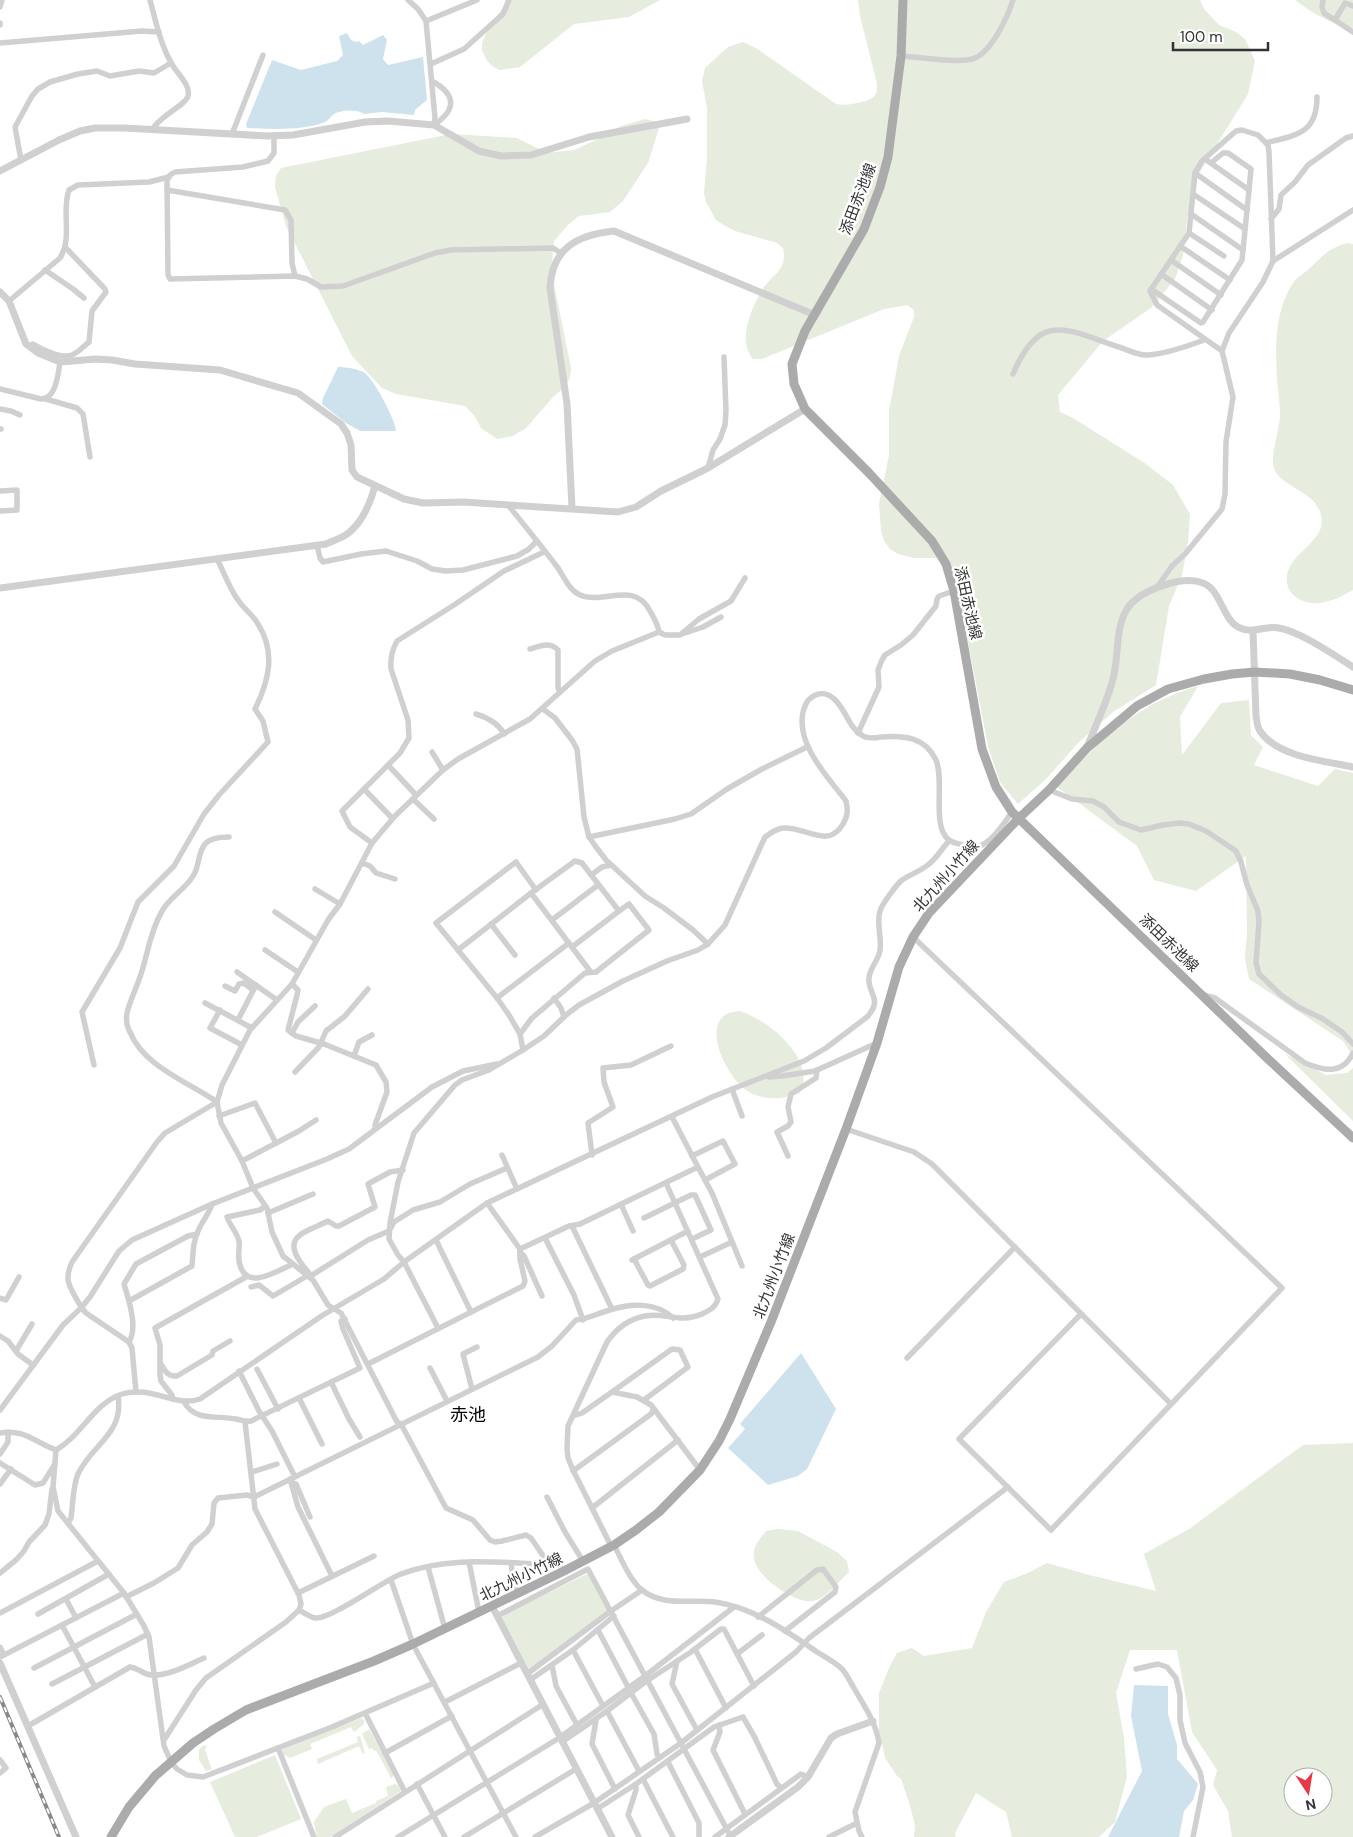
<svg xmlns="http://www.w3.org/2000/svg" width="1353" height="1837" font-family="'DM Sans','Noto Sans JP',sans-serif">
<rect width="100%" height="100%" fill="#fff"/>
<!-- green -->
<g fill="#e6ecde" fill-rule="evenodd">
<polygon points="508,0 660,0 629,17 574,24 520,67 499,70 491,65 486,59 482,50 482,43 487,31"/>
<path d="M858,0H1200L1204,9L1219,25L1236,32L1245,39L1255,61L1248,94L1198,175L1187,219L1183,255L1175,279L1151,308L1103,341L1058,395L1060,412L1073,418L1146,464L1173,485L1190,514L1188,543L1182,575L1169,606L1156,685L1113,712L1079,742L1046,779L1018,804L1000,782L988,746L955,575L945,558H914L898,554L890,549L884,541L881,530L879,504L889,455V411L899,356L914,317V310L907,305L884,309L762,359H753C737,340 751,309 762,290C772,274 788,271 783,248L777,243L735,231L722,224L716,220L706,202L704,194L707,157V108L702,81L705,68L728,47L743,42L756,48L836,104C845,106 864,103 872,98C877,95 877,90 877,84L860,16Z"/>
<path d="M1295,0H1353V28C1332,25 1312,13 1295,0Z"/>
<polygon points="645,119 657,122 659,128 648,163 623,201 610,212 579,216 568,225 554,241 552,263 554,284 571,368 570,378 564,388 554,396 526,428 513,436 497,439 481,428 474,415 465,406 396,394 382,388 352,356 286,226 275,187 276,176 281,168 451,134 517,138 547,153 574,150 598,139 621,126"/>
<path d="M1347,243L1353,244V590C1344,595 1335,600 1325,602C1307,607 1284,597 1287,575C1291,551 1328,541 1321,515C1316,491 1280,487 1274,468C1270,457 1279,431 1280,416C1280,407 1279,398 1278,390C1275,355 1273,313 1293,283C1297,277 1305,273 1310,268C1322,256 1331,247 1347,243Z"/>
<path d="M1198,686L1180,717L1182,755L1221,703L1249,700L1251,735L1263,747L1254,765L1318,786L1335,769L1353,773V1056L1343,1041L1249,979L1245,958L1247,932L1246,856L1196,891L1154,880L1137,846L1057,787C1099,741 1136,704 1198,686Z"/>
<path d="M739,1011C768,1019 817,1059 800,1093C783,1099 768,1101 751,1093C731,1085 702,1031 725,1015C728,1012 735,1012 739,1011Z"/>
<polygon points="1285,1054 1326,1075 1347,1073 1353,1068 1353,1121"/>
<path d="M1353,1443V1837H1232L1228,1811L1213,1785L1217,1770L1192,1732L1177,1650H1130L1116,1693L1124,1738L1127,1777L1115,1822L1099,1837H1012L1006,1812L976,1793L955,1833L956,1837H914L915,1825L909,1802L901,1779L897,1776L885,1758L879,1730V1693L889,1668L897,1653L912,1648L924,1656L972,1648L986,1612L1004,1582L1028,1573L1047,1563L1089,1575L1156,1591L1144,1554L1189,1529L1303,1445ZM1293,1777H1323V1807H1293Z"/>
<path d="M778,1529L798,1531L837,1552L847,1561L849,1572C838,1582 827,1598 813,1601C796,1605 755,1576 754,1558C752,1547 760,1539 766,1531Z"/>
<polygon points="587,1574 590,1575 608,1611 532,1668 529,1669 502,1618 505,1614"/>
<polygon points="361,1718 364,1720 364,1724 354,1732 351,1727 310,1744 312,1749 290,1758 284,1755 282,1751 283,1749"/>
<polygon points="369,1729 393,1773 393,1777 391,1778 376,1750 374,1751 372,1748 369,1749 362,1734"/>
<polygon points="360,1736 365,1753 363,1754 359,1746 318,1764 317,1759 358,1742 357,1737"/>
<polygon points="207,1745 205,1750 212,1769 206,1771 199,1760 199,1750 202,1746"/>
<polygon points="275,1755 301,1819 257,1837 235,1837 210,1782"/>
<polygon points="395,1784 398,1785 401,1791 330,1837 317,1837 314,1822 324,1807 346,1799 352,1813 376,1803 376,1801 388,1796 386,1787"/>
</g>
<!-- water -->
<g fill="#cee2ee">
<path d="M347,33L351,40L356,42L359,41L363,45L383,35L387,40L383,59L388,65L423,57L427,100L415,110L414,115L382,112L364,114C357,109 341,110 334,114C330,117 329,120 325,122C302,131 272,129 247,128L246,124L272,60L301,70L337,61L343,55L339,36Z"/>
<path d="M338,367C346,367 359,369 365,373C374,380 395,419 396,431H360L346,423L322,404L323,398Z"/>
<polygon points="801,1353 836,1409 807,1469 798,1476 768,1485 728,1448 745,1429 740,1424"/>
<polygon points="1134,1685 1168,1686 1168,1714 1177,1745 1177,1759 1198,1784 1193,1800 1184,1811 1179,1837 1108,1837 1142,1771 1131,1716"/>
</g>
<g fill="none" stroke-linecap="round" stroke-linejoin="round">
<!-- minor -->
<g stroke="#d0d0d0" stroke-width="5.5">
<path d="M150,0C156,22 161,47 173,66C178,74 191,86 188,96C186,105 159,116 152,130"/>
<polyline points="408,0 418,9 426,21 435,118 434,125"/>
<polyline points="1323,0 1322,7 1324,13 1353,32"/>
<polyline points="0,7 2,0"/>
<polyline points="1335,20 1345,3 1353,6"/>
<polyline points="426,21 477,0"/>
<polyline points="0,23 0,25"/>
<polyline points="0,43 142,31 159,32"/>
<path d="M901,56C918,57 961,64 975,58C992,51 1008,16 1013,0"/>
<polyline points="431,64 464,49 503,14 509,0"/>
<path d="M432,81C457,95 456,110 434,125"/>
<polyline points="232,134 263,55"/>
<polyline points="274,136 274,153 268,161 243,167 175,172 170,175 167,180 168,275 170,279 295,276 307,279 321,287 343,286 435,253 451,250 553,248 561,253"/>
<path d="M1266,143C1296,135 1317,134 1317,97"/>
<polyline points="21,160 15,127 32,96 38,89 50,82 78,74 97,71 110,76 139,71 154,73 171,63"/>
<polyline points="1211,163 1223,153 1228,153 1251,169 1249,190"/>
<polyline points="1195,173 1247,210"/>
<polyline points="167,190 285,210 291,220 292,263 295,276"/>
<polyline points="1193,194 1245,229"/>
<polyline points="1191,214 1243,250"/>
<polyline points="1271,219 1279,209 1281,195 1295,182 1308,165 1346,138 1353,136"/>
<polyline points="1189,233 1224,256"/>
<polyline points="1180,246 1230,280"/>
<polyline points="1171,260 1221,295"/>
<polyline points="1273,261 1353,210"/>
<polyline points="45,270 73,289 84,298"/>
<polyline points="1161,274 1212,310"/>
<polyline points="1151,289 1201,323 1203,322 1242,260 1249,190 1205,159"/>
<path d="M9,301L60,258C73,238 61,212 69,190L78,185L149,182L169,177"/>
<path d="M29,346L33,344C43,350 62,359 72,355C78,353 84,346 89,342L92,311L106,292L105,289L65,247"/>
<path d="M1013,374C1041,307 1070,332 1122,348C1130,351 1140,356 1148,355C1165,354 1188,346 1204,340"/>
<path d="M0,389L41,399C56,399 58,375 60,362"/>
<polyline points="46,399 77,408 83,414 90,457"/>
<polyline points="0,409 11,411 20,415"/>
<polyline points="0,429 1,429"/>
<polyline points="708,468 713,450 720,439 725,425 726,411 724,357"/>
<polyline points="0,491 17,490 17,510 0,511"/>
<path d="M508,505C525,526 542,547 558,568C564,577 569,590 580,595C603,605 634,580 650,611C654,618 658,624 659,632"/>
<polyline points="317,545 320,558 323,562 361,554 386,551 417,561 432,569 446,571 463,570 517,556 529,549 537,541"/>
<polyline points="1158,586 1172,566 1185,554 1222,509 1225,494 1226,442 1233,397 1222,351 1229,333 1263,282 1273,261 1269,152 1268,145 1258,135 1242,130 1236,131 1202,161 1195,173 1189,233 1150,291 1157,305 1222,351"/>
<polyline points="659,632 665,635 680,635 699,619 731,601 745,578"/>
<polyline points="682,634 703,627 721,617"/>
<path d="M530,649C540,646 550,641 558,650V688L560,692"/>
<polyline points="543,709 555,718 572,740 577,749 584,817 589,837 596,847 606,860 645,896 664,908 693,930 708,944"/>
<path d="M476,714C487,717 499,724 504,734"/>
<polyline points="858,733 879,687 878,670 882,660 885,655 901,645 913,635 936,606 937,599 939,596 954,591"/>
<polyline points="432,752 443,770"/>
<polyline points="388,765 416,795"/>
<polyline points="364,789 392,818"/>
<polyline points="1049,790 1072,799 1093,801 1104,807 1119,822 1141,830 1163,825 1180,823 1189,824 1206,831 1236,851 1241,862 1247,885 1258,911 1259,922 1256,963 1259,974 1281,995 1298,1007 1323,1019 1342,1032 1353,1044"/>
<polyline points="413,799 434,819"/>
<polyline points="589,837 675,819 691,814 727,789 762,769 807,747"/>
<path d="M372,843L350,827L342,811L400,753L409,738L408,720L391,669C390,658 392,650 397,641L454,605L504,571L544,552"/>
<polyline points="362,863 370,866 376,873 395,879"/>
<polyline points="591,875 602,867 611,865"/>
<polyline points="315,889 340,904"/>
<polyline points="275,912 316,940"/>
<polyline points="552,920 598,885"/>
<polyline points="491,924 515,955"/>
<polyline points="913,937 1282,1288 1051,1530 959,1439 1081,1314"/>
<polyline points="572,947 619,911"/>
<polyline points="265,950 298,972"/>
<polyline points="458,950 531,893"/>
<polyline points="237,972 277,1000"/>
<polyline points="292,984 298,990 297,995 288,1030 296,1036 324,1044 376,1065 386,1082 387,1092 375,1125 375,1129"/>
<polyline points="225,986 235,991 239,984 244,983 253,990"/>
<path d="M1204,995L1215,998L1305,1063C1324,1071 1343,1075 1353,1053"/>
<polyline points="497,998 569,943"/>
<polyline points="554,998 561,1008 564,1017"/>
<polyline points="205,1003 252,1028"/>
<polyline points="220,1010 210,1028 242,1045"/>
<polyline points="238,1020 256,985"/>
<polyline points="292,1033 298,1022 315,1006"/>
<polyline points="520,1034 532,1018 585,973 596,972 649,930 629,904 619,911 582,863 575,861 531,893 590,971"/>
<polyline points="523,1050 520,1034 509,1015 497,998 436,923 516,862 536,890"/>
<polyline points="354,1056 359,1042 372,1035"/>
<path d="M94,1065L82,1012L120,948L138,902L174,866L204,814L219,795L268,742L263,721L255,709C269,681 276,652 258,624C253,615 244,609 238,600C229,588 224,572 217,559"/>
<polyline points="295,1072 319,1047 326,1031 345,1016 368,989"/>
<polyline points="769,1077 782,1076 815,1071 877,1043"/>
<polyline points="732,1089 742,1116"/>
<path d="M217,1102C190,1083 143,1066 130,1032C127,1027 126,1019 127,1013C130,1000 137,987 141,974C148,953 150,932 161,913C168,898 185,890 193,876C200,866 197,854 205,844C210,838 221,837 229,837"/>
<polyline points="219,1116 255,1103 276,1143"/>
<polyline points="846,1129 914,1152 932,1164 1171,1404"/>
<polyline points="502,1155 517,1189"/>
<polyline points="592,1155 588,1123 613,1107 604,1082 603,1068 631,1065 671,1046"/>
<polyline points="692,1156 723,1141 735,1164 705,1180"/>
<polyline points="788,1156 777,1132 788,1126 791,1122 788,1107 791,1094 816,1078 817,1070"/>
<polyline points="242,1161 299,1131 316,1120"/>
<polyline points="698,1167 712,1193 742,1266"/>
<polyline points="621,1204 633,1231"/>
<path d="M265,1206L260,1210L227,1217C230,1226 237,1232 239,1241C240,1249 237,1257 240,1265C247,1291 277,1271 293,1264"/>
<polyline points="268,1213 313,1194"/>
<polyline points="644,1218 691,1195 695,1195 711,1230 692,1239"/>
<polyline points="572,1226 612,1309"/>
<polyline points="545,1238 574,1295 583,1320"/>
<polyline points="436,1240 471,1312"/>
<polyline points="520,1249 569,1226 580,1224 698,1167 672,1117"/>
<polyline points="520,1252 524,1256 542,1296"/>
<polyline points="700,1257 732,1242"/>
<polyline points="634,1259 648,1285 650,1286 683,1269 684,1265 671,1240"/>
<polyline points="632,1260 688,1231"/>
<path d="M311,1276C308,1271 304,1268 301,1263C281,1235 307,1232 328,1221L336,1226H339L375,1207L368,1184L390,1172L403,1170"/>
<polyline points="309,1277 368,1240 389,1231 394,1222 413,1210 440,1202 470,1184 507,1168"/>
<polyline points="251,1287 259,1285 273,1296 307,1276"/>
<polyline points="0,1298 6,1300 19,1277"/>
<polyline points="129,1301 124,1284 136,1264 188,1236 197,1234"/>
<path d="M438,1328L404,1262L398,1255L389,1239L390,1223L398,1182L414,1133L455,1085L462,1080L489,1070L523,1050L544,1036L566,1015L579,1005L623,981L667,961L698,950L708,944L725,925L765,837C771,833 775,829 783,828C805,826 828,850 843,824C848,816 848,810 846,801C828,777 796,745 803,712C805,706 806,701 812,697C819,692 827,693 833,698C846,708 848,728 863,736C868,739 875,738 881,737C904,735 925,737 936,760C945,780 931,827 949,840C953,843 959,844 963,845C969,846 976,848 982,845C994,839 1004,823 1012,812"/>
<polyline points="0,1336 8,1341 18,1354 33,1365"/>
<path d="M129,1342C136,1330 132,1314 129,1301L192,1266C193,1253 193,1240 199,1229C203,1220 209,1214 212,1204"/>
<polyline points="16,1351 32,1324"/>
<polyline points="907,1358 1015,1247"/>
<path d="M161,1364C165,1371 168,1377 177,1376L212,1355L213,1351L230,1341"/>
<polyline points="368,1364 523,1286 525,1281 520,1259 520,1249 487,1203"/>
<polyline points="430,1368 447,1401"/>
<polyline points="257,1369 278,1409"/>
<polyline points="239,1371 259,1411 272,1431 295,1477"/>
<polyline points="331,1382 349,1419 360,1437"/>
<polyline points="472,1389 463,1354 477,1347"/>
<path d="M136,1392L132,1348L129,1342L86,1313C82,1309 80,1305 77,1300C69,1285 64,1280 72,1262L157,1142L165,1133L217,1102"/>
<polyline points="612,1392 672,1349 680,1350 688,1367 644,1400"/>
<polyline points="299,1398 322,1444"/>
<polyline points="173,1399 172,1395 161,1381 160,1375 160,1345 155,1328 246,1277"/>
<path d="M184,1402C195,1422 217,1415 236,1419C242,1420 245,1422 251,1421L360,1368L343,1329L341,1321L345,1319"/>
<polyline points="0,1410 63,1325 81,1308 90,1297 119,1251 132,1240 212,1204 327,1159 349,1149 432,1087 463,1071 497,1064"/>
<polyline points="573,1416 582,1413 612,1392 637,1397 651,1405 700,1470"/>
<path d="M0,1433C25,1429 34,1442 56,1450"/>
<path d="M56,1450C81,1436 94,1403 122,1394C152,1385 175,1408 200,1399L323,1315L384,1279L404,1262L487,1203L712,1097L804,1061L826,1048L867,1017C884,998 867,994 869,978C870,967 879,960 880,950C882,937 876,923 880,911C882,904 897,884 902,880C911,874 921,871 929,864C937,858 942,848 949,841"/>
<polyline points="56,1450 53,1487 58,1511 124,1593 144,1626 149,1637 164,1746 171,1762 177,1769 187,1775 203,1777 332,1727 434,1683"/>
<polyline points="0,1454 8,1442 8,1432"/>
<polyline points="0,1463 35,1485 43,1483 55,1464"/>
<polyline points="573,1471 651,1414 654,1409"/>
<polyline points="252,1472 277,1464"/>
<polyline points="290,1479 298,1507 332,1576"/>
<polyline points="291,1482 296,1484 310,1517"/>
<polyline points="0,1484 11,1469"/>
<polyline points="547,1497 565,1532 583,1561"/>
<polyline points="592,1508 678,1440"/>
<path d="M68,1523L71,1518C73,1505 73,1482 79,1472C94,1443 124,1433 118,1396"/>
<path d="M614,1545C621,1558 630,1581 642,1590C663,1607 691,1599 715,1602C752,1607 787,1631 817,1652C825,1657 835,1662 842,1669C847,1674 850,1682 854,1688C864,1706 876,1722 879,1743L855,1812L859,1831L862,1837"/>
<path d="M611,1546L573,1470L568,1458L567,1449L568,1426L607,1342C616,1329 629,1319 645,1316C666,1312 679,1324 702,1314C710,1310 715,1308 718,1299L666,1183"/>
<polyline points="469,1562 479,1612"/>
<polyline points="511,1563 514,1585 518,1594"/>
<polyline points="548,1563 531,1538 526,1535 502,1541 495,1542 490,1540 473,1520 446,1508 401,1424 397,1422 341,1313 328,1305 313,1280 283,1256 272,1232 267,1208 253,1188 242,1161 221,1123 217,1102 222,1085 250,1030 292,984 328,920 340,904 372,843 395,816 443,770 458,759 530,719 595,661 612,651 659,632"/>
<polyline points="428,1567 445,1629"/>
<polyline points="0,1573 16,1560 24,1551 29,1542 45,1525 49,1514 52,1489"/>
<polyline points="391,1580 413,1644"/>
<polyline points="298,1593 374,1556"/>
<path d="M126,1597L154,1583L178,1568L192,1545L207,1532L212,1524L214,1503L218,1498L247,1495L254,1497L538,1357L552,1346L576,1320C588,1319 598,1313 610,1310C630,1303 657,1302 673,1318"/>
<polyline points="66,1599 76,1618"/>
<path d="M299,1610C303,1612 311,1618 316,1618C331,1619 383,1581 401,1574C445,1557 493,1562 539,1564L548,1563L559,1565L564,1571"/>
<polyline points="0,1613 98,1561"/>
<polyline points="38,1614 109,1574"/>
<polyline points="497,1616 588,1569 731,1837"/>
<polyline points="758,1617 817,1570 823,1569 836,1587 835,1592 785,1631"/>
<polyline points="62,1625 95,1687"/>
<polyline points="598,1630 628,1687"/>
<polyline points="0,1647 4,1655"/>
<polyline points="695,1649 726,1708"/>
<polyline points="416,1650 516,1837"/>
<polyline points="573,1650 603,1706"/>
<polyline points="737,1654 762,1635"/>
<polyline points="0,1657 124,1593"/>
<polyline points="677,1661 672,1684 697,1730"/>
<polyline points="552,1665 556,1686 577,1725"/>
<polyline points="34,1668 137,1614"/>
<polyline points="1136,1669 1158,1664 1167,1667 1176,1678 1180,1695 1180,1720 1185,1743 1200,1772 1203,1787 1193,1837"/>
<polyline points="527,1674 611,1611 642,1590"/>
<polyline points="530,1680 573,1650 614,1616"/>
<polyline points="52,1684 148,1634"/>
<polyline points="631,1693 654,1734 657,1754 659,1758"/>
<polyline points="445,1702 521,1663"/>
<polyline points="607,1711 639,1771"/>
<polyline points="365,1713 405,1792"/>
<polyline points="596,1720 592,1744 615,1789"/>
<polyline points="719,1725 720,1732 713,1750 745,1814"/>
<path d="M28,1726L130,1667C138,1668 143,1674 151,1675C169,1676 188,1665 204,1658"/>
<polyline points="164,1740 196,1690 206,1678 286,1622 299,1610 301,1604 299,1595 255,1509 245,1422"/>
<polyline points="562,1742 607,1711 645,1682 691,1652 721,1629 724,1629 754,1686"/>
<polyline points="278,1748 314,1837"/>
<polyline points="385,1753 452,1716"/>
<polyline points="0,1760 6,1768 0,1773"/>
<polyline points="668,1762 699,1823 699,1837"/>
<polyline points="643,1779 673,1837"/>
<polyline points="417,1784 445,1837"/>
<polyline points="636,1784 636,1790 628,1815 639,1837"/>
<polyline points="597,1809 636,1784 714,1727 743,1717 754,1736 777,1784 781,1788"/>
<polyline points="335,1837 542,1705"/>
<polyline points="398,1837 559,1738 645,1676 734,1607"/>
<polyline points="464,1837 576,1769"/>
<polyline points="535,1837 594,1803 681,1743 796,1652 809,1638 1008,1487"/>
<polyline points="715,1837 801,1774 808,1777"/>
<polyline points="829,1837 857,1823"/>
</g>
<!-- tertiary -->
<g stroke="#d0d0d0" stroke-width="7">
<polyline points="0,171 59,140 80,131 95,128 125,128 267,136 293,135 365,122 388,121 434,125 479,151 501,156 531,155 589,137 687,119"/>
<polyline points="0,292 9,301 26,344 38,353 60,362 96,359 112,360 135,364 220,370 298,393 341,424 347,433 351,445 352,470 357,477 404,499 423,503 463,502 618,512 636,507 661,491 708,468 805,409"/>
<path d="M572,508L567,404L550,288C552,248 577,235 614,231L815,315"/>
<path d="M0,588L326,544C332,541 339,539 344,536C361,526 370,504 375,486"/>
<path d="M1253,631L1256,716C1257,721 1257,727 1260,731C1277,757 1325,761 1353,767"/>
<path d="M1087,747C1096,725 1107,702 1113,679C1119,657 1115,628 1127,609C1139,590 1183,575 1203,583C1221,590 1222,618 1238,627C1252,635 1265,625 1279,628C1301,632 1334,655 1353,667"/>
<polyline points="492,1606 612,1837"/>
<polyline points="0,1663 76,1837"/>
<polyline points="729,1837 798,1787 808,1777 831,1738 837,1734 873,1721"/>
</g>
<!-- primary -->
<g stroke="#ababab" stroke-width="9">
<polyline points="903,0 901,56 888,157 880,187 864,229 805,331 792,364 794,384 805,409 869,473 932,541 946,564 954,591 982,749 996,787 1012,812 1268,1059 1353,1138"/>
<polyline points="111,1837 129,1807 155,1776 193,1743 214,1729 246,1710 374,1661 413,1644 564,1571 614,1545 636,1530 659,1512 700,1470 719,1441 730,1419 771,1322 846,1129 877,1043 899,967 913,937 929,913 1019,818 1049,790 1087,748 1137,706 1168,689 1204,679 1232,674 1255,672 1290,674 1320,680 1353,690"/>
</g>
<defs>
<polyline id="rail" points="0,1697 59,1837"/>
</defs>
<!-- rail casing -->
<use href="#rail" stroke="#888" stroke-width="4"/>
<!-- rail -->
<use href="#rail" stroke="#fff" stroke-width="2" stroke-dasharray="5.5" stroke-linecap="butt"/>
</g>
<g text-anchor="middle" stroke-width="5" stroke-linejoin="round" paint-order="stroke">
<!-- street labels -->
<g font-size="15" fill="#333" stroke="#fff">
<text transform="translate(858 199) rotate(-69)" y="5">添田赤池線</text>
<text transform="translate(968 603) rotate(77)" y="5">添田赤池線</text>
<text transform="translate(946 876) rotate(-48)" y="5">北九州小竹線</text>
<text transform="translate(1169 943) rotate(44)" y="5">添田赤池線</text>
<text transform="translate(774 1276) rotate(-69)" y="5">北九州小竹線</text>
<text transform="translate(521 1577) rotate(-26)" y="5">北九州小竹線</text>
</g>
<!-- quarter labels -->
<g font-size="18" fill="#000" stroke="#fff">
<text x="468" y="1421">赤池</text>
</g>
</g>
<!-- north arrow -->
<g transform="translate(1308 1792) rotate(168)"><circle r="24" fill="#ffffff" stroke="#adadad"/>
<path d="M0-4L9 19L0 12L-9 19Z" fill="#e53948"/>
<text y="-8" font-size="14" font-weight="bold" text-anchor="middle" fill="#333333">N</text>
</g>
<!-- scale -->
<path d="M1173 42v8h95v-8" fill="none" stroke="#333333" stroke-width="2.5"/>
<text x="1180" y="42" font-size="15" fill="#333333" stroke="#ffffff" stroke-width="4" paint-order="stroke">100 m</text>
</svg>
